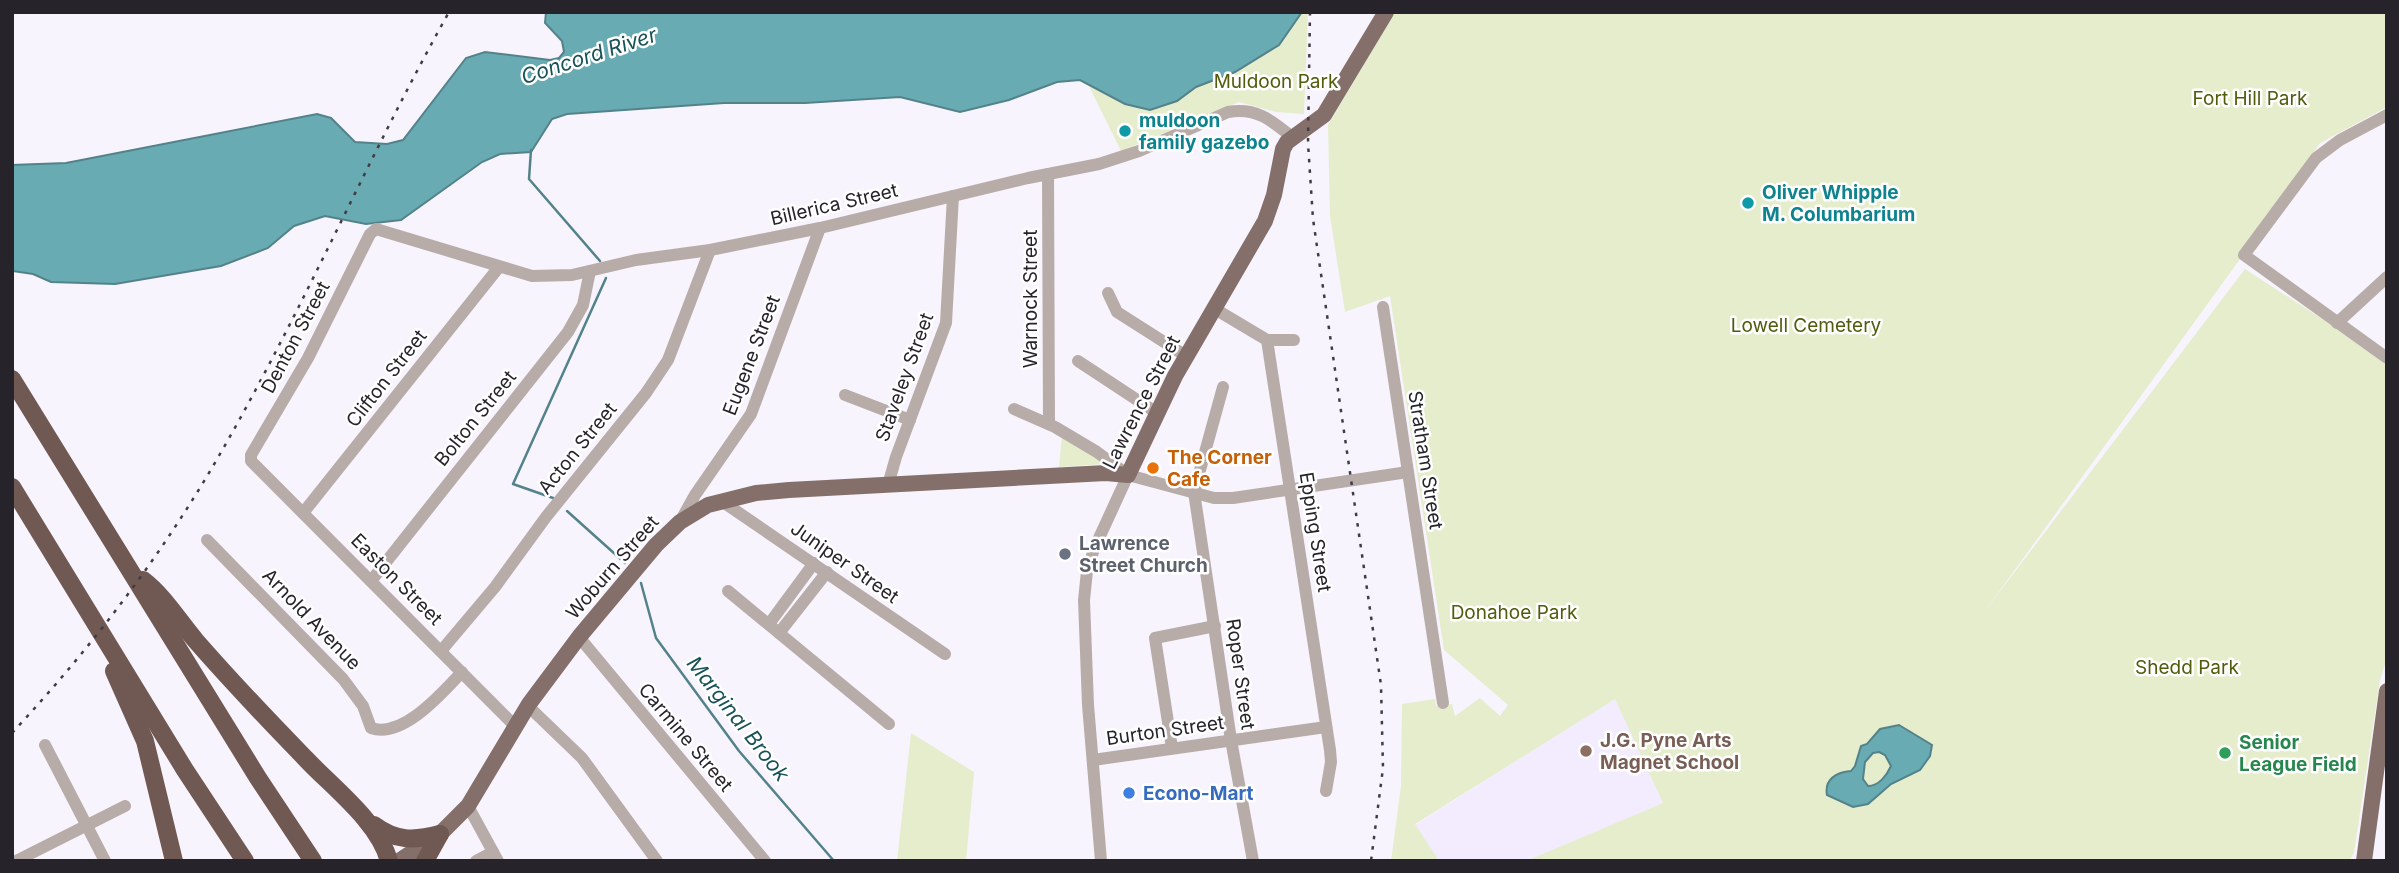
<svg xmlns="http://www.w3.org/2000/svg" width="2399" height="873" font-family="Inter,sans-serif">
<rect width="100%" height="100%" fill="#f8f4fd"/>
<!-- built -->
<polygon fill="#f3ebfe" points="1615,699 1663,803 1526,861 1439,861 1415,825"/>
<!-- green -->
<g fill="#e5edcd">
<polygon points="1302,12 1308,12 1304,114 1276,112 1239,102 1121,151 1088,84 1125,104 1176,101 1196,87 1235,72 1278,45"/>
<polygon points="1395,12 2387,12 2387,107 2320,143 2243,255 1985,611 2245,269 2336,328 2387,365 2387,658 2380,680 2354,853 2349,861 1526,861 1663,803 1615,699 1415,824 1439,861 1391,861 1401,786 1402,704 1435,699 1436,706 1452,704 1455,716 1480,698 1500,716 1508,705 1444,650 1390,296 1345,312 1330,216 1328,125"/>
<polygon points="1062,435 1105,464 1059,467"/>
<polygon points="911,733 974,772 966,861 897,861"/>
</g>
<!-- water -->
<g fill="#68abb3" stroke="#54828a" stroke-width="2" fill-rule="evenodd">
<polygon points="546,12 1302,12 1279,45 1235,72 1196,87 1177,101 1150,110 1125,104 1080,80 1057,82 1009,100 960,112 900,97 805,103 724,103 567,114 552,119 531,152 500,154 482,162 401,220 366,224 325,216 294,226 268,248 221,266 115,284 51,282 33,274 12,271 12,165 66,163 317,114 331,118 355,142 387,144 403,140 466,58 485,52 550,60 559,58 564,52 562,41 545,23"/>
<path d="M1899,725L1932,745L1930,756L1920,770L1891,784L1868,804L1853,807L1827,795C1824,779 1837,772 1851,771L1855,766L1861,746L1867,744L1880,729ZM1879,752L1885,755L1891,766C1887,775 1879,786 1868,786L1863,779L1865,762L1873,753Z"/>
</g>
<g fill="none" stroke-linecap="round" stroke-linejoin="round">
<!-- stream -->
<g stroke="#54828a" stroke-width="2.5">
<polyline points="531,150 529,179 600,261"/>
<polyline points="553,498 513,484 606,278"/>
<polyline points="567,511 625,563"/>
<polyline points="641,583 656,638 739,751 834,861"/>
</g>
<!-- minor -->
<g stroke="#b8aca9" stroke-width="12">
<polyline points="2387,115 2340,140 2316,158 2244,255 2387,358"/>
<polyline points="1048,174 1049,424"/>
<polyline points="1108,293 1117,312 1186,356"/>
<polyline points="1383,307 1443,703"/>
<polyline points="1215,309 1267,340 1330,750 1331,762 1326,791"/>
<polyline points="2337,323 2387,277"/>
<polyline points="1267,340 1294,340"/>
<polyline points="1078,361 1157,413"/>
<polyline points="1223,387 1194,492 1231,740 1253,861"/>
<polyline points="845,395 910,420"/>
<polyline points="1014,409 1055,427 1097,452 1128,475 1214,498 1233,498 1408,472"/>
<polyline points="888,485 896,457 946,323 953,196"/>
<polyline points="723,502 945,654"/>
<polyline points="303,513 499,267"/>
<polyline points="681,520 695,495 751,414 820,228"/>
<path d="M207,540L343,679L363,706L371,728C403,739 442,693 462,672"/>
<polyline points="371,581 568,332 583,305 590,271"/>
<polyline points="728,591 889,724"/>
<polyline points="769,624 814,563"/>
<polyline points="779,633 827,572"/>
<polyline points="579,637 765,861"/>
<polyline points="441,651 495,587 546,517 646,393 668,360 710,250"/>
<polyline points="528,706 582,758 657,861"/>
<path d="M515,726L251,461V455L308,358L370,234L376,229L532,276L572,275L636,260L710,250L820,228L1028,178L1099,164L1139,151L1228,112C1256,107 1271,120 1292,137"/>
<polyline points="45,745 105,861"/>
<polyline points="1172,748 1155,638 1215,626"/>
<polyline points="1093,760 1326,727"/>
<polyline points="468,806 498,861"/>
<polyline points="16,861 125,806"/>
<polyline points="476,861 493,852"/>
<polyline points="1101,861 1088,705 1084,600 1087,571 1094,549 1128,475"/>
</g>
<!-- major -->
<g stroke="#846f6a" stroke-width="16">
<polyline points="399,861 440,834 468,806 529,704 579,637 656,545 680,522 708,505 756,493 789,490 1106,473 1128,475 1175,376 1265,221 1274,195 1283,149 1287,142 1324,115 1386,12"/>
<polyline points="2364,861 2387,691"/>
</g>
<!-- highway -->
<g stroke="#715953" stroke-width="18">
<polyline points="12,379 258,778 313,861"/>
<polyline points="12,487 185,770 245,861"/>
<path d="M143,580C164,596 179,621 196,641C231,681 268,720 305,758C332,787 379,822 389,861"/>
<polyline points="114,671 145,741 174,861"/>
<path d="M374,825C395,841 414,841 440,834"/>
<polyline points="425,861 440,834"/>
</g>
<!-- rail -->
<g stroke="#3f3c44" stroke-width="2.5" stroke-dasharray="3.5 7" stroke-linecap="butt">
<polyline points="1310,12 1308,143 1313,219 1381,685 1383,768 1371,861"/>
<path d="M12,733C92,647 162,555 220,454C303,310 368,157 449,12"/>
</g>
</g>
<!-- markers -->
<g fill="#0f9aa8" stroke="#fff" stroke-width="2.5">
<circle cx="1125" cy="131" r="7"/>
<circle cx="1748" cy="203" r="7"/>
</g>
<circle fill="#e8710a" stroke="#fff" stroke-width="2.5" cx="1153" cy="468" r="7"/>
<circle fill="#6b7280" stroke="#fff" stroke-width="2.5" cx="1065" cy="554" r="7"/>
<circle fill="#8d6e63" stroke="#fff" stroke-width="2.5" cx="1586" cy="751" r="7"/>
<circle fill="#2e9e5b" stroke="#fff" stroke-width="2.5" cx="2225" cy="753" r="7"/>
<circle fill="#3f7fe0" stroke="#fff" stroke-width="2.5" cx="1129" cy="793" r="7"/>
<g text-anchor="middle" stroke-width="5" stroke-linejoin="round" paint-order="stroke">
<!-- park labels -->
<g font-size="19" fill="#515c0c" stroke="#fff">
<text x="1276" y="88">Muldoon Park</text>
<text x="2250" y="105">Fort Hill Park</text>
<text x="1806" y="332">Lowell Cemetery</text>
<text x="1514" y="619">Donahoe Park</text>
<text x="2187" y="674">Shedd Park</text>
</g>
<!-- culture labels -->
<g font-size="19" font-weight="bold" fill="#0d838f" stroke="#fff" text-anchor="start">
<text x="1139" y="127">muldoon<tspan x="1139" dy="22">family gazebo</tspan></text>
<text x="1762" y="199">Oliver Whipple<tspan x="1762" dy="22">M. Columbarium</tspan></text>
</g>
<!-- street labels -->
<g font-size="19" fill="#26232b" stroke="#fff">
<text transform="translate(834 204) rotate(-13)" y="7">Billerica Street</text>
<text transform="translate(1030 299) rotate(-90)" y="7">Warnock Street</text>
<text transform="translate(295 337) rotate(-62)" y="7">Denton Street</text>
<text transform="translate(751 355) rotate(-69)" y="7">Eugene Street</text>
<text transform="translate(904 377) rotate(-70)" y="7">Staveley Street</text>
<text transform="translate(386 378) rotate(-52)" y="7">Clifton Street</text>
<text transform="translate(1141 402) rotate(-63)" y="7">Lawrence Street</text>
<text transform="translate(475 418) rotate(-51)" y="7">Bolton Street</text>
<text transform="translate(577 448) rotate(-51)" y="7">Acton Street</text>
<text transform="translate(1426 460) rotate(81)" y="7">Stratham Street</text>
<text transform="translate(1316 532) rotate(81)" y="7">Epping Street</text>
<text transform="translate(845 562) rotate(35)" y="7">Juniper Street</text>
<text transform="translate(612 567) rotate(-49)" y="7">Woburn Street</text>
<text transform="translate(397 579) rotate(45)" y="7">Easton Street</text>
<text transform="translate(312 619) rotate(46)" y="7">Arnold Avenue</text>
<text transform="translate(1241 674) rotate(82)" y="7">Roper Street</text>
<text transform="translate(1165 730) rotate(-8)" y="7">Burton Street</text>
<text transform="translate(686 737) rotate(50)" y="7">Carmine Street</text>
</g>
<!-- food labels -->
<g font-size="19" font-weight="bold" fill="#c56008" stroke="#fff" text-anchor="start">
<text x="1167" y="464">The Corner<tspan x="1167" dy="22">Cafe</tspan></text>
</g>
<!-- worship labels -->
<g font-size="19" font-weight="bold" fill="#5b616d" stroke="#fff" text-anchor="start">
<text x="1079" y="550">Lawrence<tspan x="1079" dy="22">Street Church</tspan></text>
</g>
<!-- education labels -->
<g font-size="19" font-weight="bold" fill="#785e54" stroke="#fff" text-anchor="start">
<text x="1600" y="747">J.G. Pyne Arts<tspan x="1600" dy="22">Magnet School</tspan></text>
</g>
<!-- leisure labels -->
<g font-size="19" font-weight="bold" fill="#27864d" stroke="#fff" text-anchor="start">
<text x="2239" y="749">Senior<tspan x="2239" dy="22">League Field</tspan></text>
</g>
<!-- shop labels -->
<g font-size="19" font-weight="bold" fill="#366cbe" stroke="#fff" text-anchor="start">
<text x="1143" y="800">Econo-Mart</text>
</g>
<!-- water labels -->
<g font-size="21" font-style="italic" fill="#185259" stroke="#fff">
<text transform="translate(589 56) rotate(-18)" y="7">Concord River</text>
<text transform="translate(738 719) rotate(52)" y="7">Marginal Brook</text>
</g>
</g>
<!-- border -->
<rect width="2399" height="873" fill="none" stroke="#26232b" stroke-width="28"/>
</svg>
